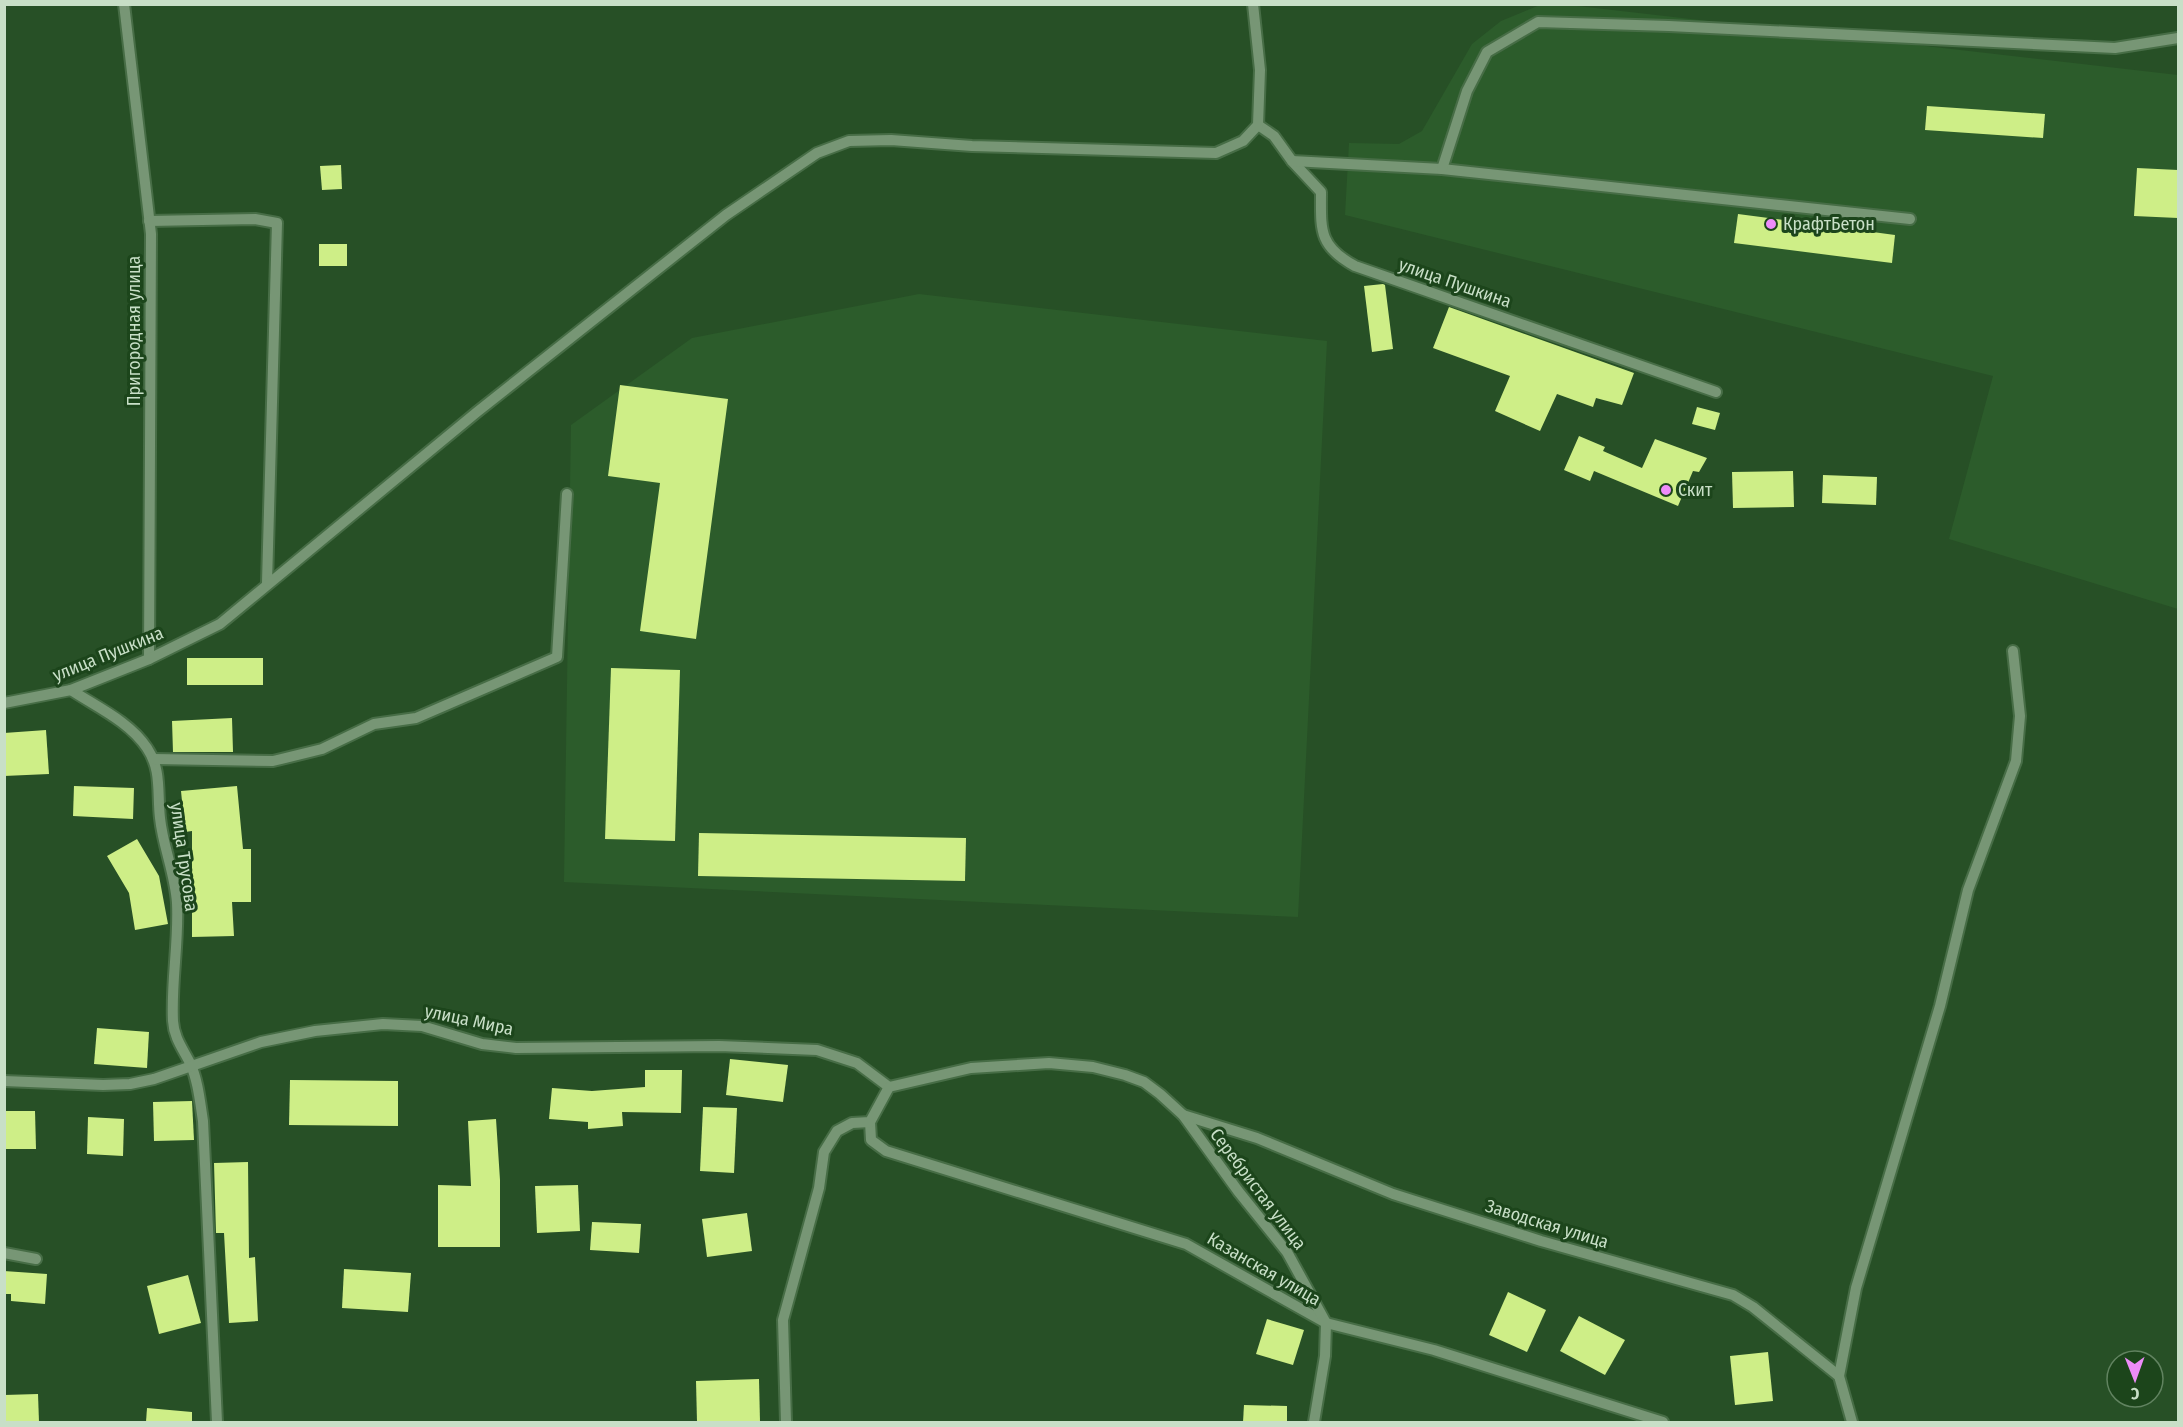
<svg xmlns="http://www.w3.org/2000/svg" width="2183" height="1427" font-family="'Fira Sans Condensed',sans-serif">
<rect width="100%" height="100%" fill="#275026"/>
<!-- built -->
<g fill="#2c5c2b">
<polygon points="1540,5 1569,5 2178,75 2178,609 1949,539 1993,376 1345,215 1349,143 1399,144 1422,131 1472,44 1501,21"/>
<polygon points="919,294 1327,341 1298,917 564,882 571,425 692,338"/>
</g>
<!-- building -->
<g fill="#ceee87">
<polygon points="1927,106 2045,114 2043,138 1925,130"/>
<polygon points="341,165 342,189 322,190 320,166"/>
<polygon points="2137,168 2178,170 2178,218 2134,216"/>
<polygon points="1738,214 1895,235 1892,263 1734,243"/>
<rect x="319" y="244" width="28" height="22"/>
<polygon points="1383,284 1385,285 1393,349 1372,352 1364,286"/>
<polygon points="1449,307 1634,373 1622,405 1596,398 1593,407 1557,394 1540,431 1495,411 1510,376 1433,348"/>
<polygon points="620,385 728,399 696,639 640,631 660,483 608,476"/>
<polygon points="1697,407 1720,413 1715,430 1692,424"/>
<polygon points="1579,436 1605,447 1603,451 1642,468 1655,439 1707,458 1699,472 1693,471 1678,506 1594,471 1590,481 1564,470"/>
<polygon points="1793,471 1794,507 1733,508 1732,472"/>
<polygon points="1823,475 1877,477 1876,505 1822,503"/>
<rect x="187" y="658" width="76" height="27"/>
<polygon points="611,668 680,670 675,841 605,839"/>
<polygon points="232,718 233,752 173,752 172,721"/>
<polygon points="46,730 49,774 4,776 4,733"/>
<polygon points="74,786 134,788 133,819 73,816"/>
<polygon points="237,786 243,849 251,849 251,902 232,902 234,936 192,937 192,831 185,832 181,791"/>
<polygon points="699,833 966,838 965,881 698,876"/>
<polygon points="137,839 159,876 168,924 135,930 129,893 107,856"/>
<polygon points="97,1028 149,1032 147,1068 94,1064"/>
<polygon points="730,1059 788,1065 783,1102 726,1095"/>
<polygon points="645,1070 682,1070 681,1113 622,1112 623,1126 588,1129 588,1122 549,1119 552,1088 592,1091 645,1087"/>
<polygon points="290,1080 398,1081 398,1126 289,1125"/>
<polygon points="192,1101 194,1140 154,1141 153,1102"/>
<polygon points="703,1107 737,1108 734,1173 700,1171"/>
<polygon points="4,1111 35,1111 36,1149 4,1149"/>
<polygon points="88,1117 124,1119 123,1156 87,1154"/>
<polygon points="496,1119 500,1180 500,1247 438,1247 438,1185 471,1186 468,1121"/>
<polygon points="248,1162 249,1258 255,1257 258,1321 229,1323 224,1233 216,1233 214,1163"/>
<polygon points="578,1185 580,1231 537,1233 535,1186"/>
<polygon points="747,1213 752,1251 707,1257 702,1219"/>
<polygon points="592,1222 641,1224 639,1253 590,1250"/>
<polygon points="344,1269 411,1273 408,1312 342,1308"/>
<polygon points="4,1271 47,1274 45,1304 11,1301 11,1294 4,1294"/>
<polygon points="188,1275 201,1323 159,1334 147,1286"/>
<polygon points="1508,1292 1546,1310 1527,1352 1489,1335"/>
<polygon points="1579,1316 1625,1340 1605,1375 1560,1351"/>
<polygon points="1267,1319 1304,1330 1293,1365 1256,1354"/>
<polygon points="1768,1352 1773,1401 1735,1405 1730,1356"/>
<polygon points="759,1379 760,1422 697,1422 696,1381"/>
<polygon points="38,1394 39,1422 4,1422 4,1395"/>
<polygon points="1244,1405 1287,1406 1287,1422 1243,1422"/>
<polygon points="147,1408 192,1412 192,1422 146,1422"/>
</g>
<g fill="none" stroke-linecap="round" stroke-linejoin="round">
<defs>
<g id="minor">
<polyline points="124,4 151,234 149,659"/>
<path d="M1258,125L1274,136L1292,161L1321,192C1321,229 1318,246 1355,266L1716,392"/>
<polyline points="1292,161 1442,169 1910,219"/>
<polyline points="1442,169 1467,91 1487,52 1538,22 1669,26 2115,48 2178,38"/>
<polyline points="149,221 255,219 277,223 267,583"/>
<path d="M71,690C97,707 130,722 147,748C162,770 157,793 160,818C163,847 175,873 177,903C179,942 171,982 173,1021C174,1038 183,1049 190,1063C198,1080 200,1102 203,1121L217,1422"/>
<polyline points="4,703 71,690 149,659 220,624 477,412 726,215 817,153 849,141 891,140 972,146 1216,153 1243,141 1258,125 1260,70 1253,4"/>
<polyline points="154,759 273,761 322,749 374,724 416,718 557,657 567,494"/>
<polyline points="4,1081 103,1085 130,1084 154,1079 261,1042 315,1031 383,1024 422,1026 482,1044 516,1048 719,1046 817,1050 857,1063 889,1087"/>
<polyline points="1183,1115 1257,1138 1393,1194 1541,1241 1733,1295 1753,1307 1839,1376 1852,1422"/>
<polyline points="870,1122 871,1140 886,1151 1186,1244 1326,1323 1434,1350 1663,1422"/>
<polyline points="4,1253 36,1259"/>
<polyline points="1839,1376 1856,1288 1940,1006 1968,890 2016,761 2020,716 2013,651"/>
<polyline points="786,1422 783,1320 819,1188 824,1152 837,1131 852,1123 870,1122 889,1087 971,1068 1049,1063 1093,1067 1125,1075 1144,1082 1160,1094 1183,1115 1238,1191 1287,1252 1326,1323 1325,1356 1314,1422"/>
</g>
</defs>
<!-- minor casing -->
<use href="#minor" stroke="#476d46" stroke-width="14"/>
<!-- minor -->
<use href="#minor" stroke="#779675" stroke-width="10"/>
</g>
<!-- markers -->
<g fill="#ed8cf9" stroke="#1c451b" stroke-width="2">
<circle cx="1771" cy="224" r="6"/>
<circle cx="1666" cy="490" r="6"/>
</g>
<g text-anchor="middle" stroke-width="6" stroke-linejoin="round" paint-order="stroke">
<!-- poi labels -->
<g font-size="18" fill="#c8dfc7" stroke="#1c451b" text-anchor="start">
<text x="1783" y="230">КрафтБетон</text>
<text x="1678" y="496">Скит</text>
</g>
<!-- street labels -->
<g font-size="18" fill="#c8dfc7" stroke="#1c451b">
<text transform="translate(1455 283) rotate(19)" y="6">улица Пушкина</text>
<text transform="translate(134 331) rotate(-90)" y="6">Пригородная улица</text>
<text transform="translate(108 654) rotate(-22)" y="6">улица Пушкина</text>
<text transform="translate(184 857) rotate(82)" y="6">улица Трусова</text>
<text transform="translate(469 1020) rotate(12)" y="6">улица Мира</text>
<text transform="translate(1258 1189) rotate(53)" y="6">Серебристая улица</text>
<text transform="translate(1547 1224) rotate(17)" y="6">Заводская улица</text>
<text transform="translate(1264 1269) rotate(30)" y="6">Казанская улица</text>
</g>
</g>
<!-- border -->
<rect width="2183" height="1427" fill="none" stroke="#c8dfc7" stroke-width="12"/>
<!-- north arrow -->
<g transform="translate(2135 1379) rotate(179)"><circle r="28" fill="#1c451b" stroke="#618360" stroke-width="1.5"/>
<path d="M0-4.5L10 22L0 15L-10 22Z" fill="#ed8cf9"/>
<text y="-9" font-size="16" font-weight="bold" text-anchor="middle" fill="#c8dfc7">С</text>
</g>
</svg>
